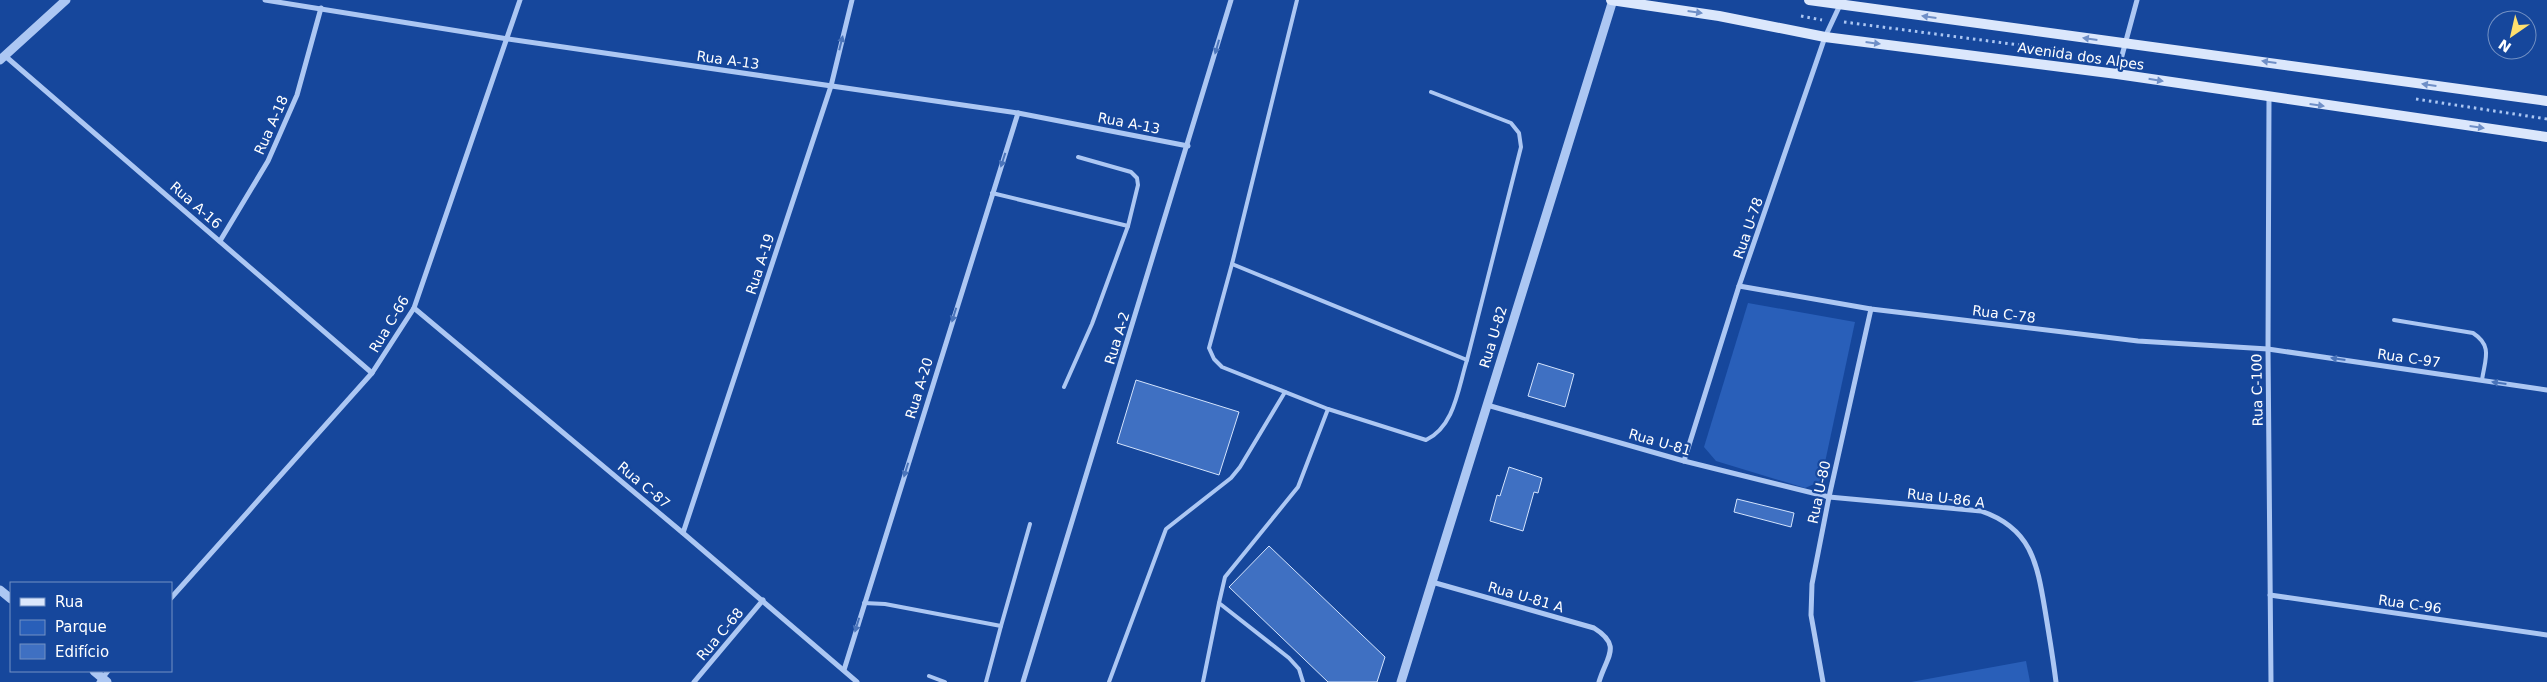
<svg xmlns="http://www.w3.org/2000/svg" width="2547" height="682" font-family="'DejaVu Sans',sans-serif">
<rect width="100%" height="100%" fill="#16479c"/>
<!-- green -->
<g fill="#295fb9">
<polygon points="1748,303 1855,322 1821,481 1805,488 1716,461 1704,447"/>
<polygon points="2026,661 2030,682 1911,682"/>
</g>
<!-- building -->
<g fill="#3f70c2" stroke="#d4e4fd">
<polygon points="1538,363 1574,374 1565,407 1528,396"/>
<polygon points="1136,380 1239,412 1219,475 1117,443"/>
<polygon points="1509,467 1542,478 1538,493 1534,492 1523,531 1490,521 1497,495 1500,496"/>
<polygon points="1737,499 1794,513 1791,527 1734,512"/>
<polygon points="1269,546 1385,657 1377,682 1328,682 1229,587"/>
</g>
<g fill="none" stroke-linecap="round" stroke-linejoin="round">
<!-- path -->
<g stroke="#acc7f3" stroke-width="3" stroke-dasharray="2.5 4" stroke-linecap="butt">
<polyline points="1801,16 1822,20"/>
<polyline points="1844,22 2065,51"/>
<polyline points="2416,99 2547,119"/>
</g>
<!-- service -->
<g stroke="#acc7f3" stroke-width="4">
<polyline points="1297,0 1232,264 1467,360 1521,147 1519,133 1511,123 1431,92"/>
<polyline points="992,193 1128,226"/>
<path d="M1232,264L1209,348L1214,359L1222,367L1328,409L1426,440C1455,426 1458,388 1467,360"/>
<path d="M2394,320L2473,333C2493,346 2485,359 2482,380"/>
<polyline points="1064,387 1092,324 1128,226 1138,185 1137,178 1131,172 1078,157"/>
<polyline points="864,603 885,604 1001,626 1030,524"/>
<polyline points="929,676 945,682"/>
<polyline points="986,682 1001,626"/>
<polyline points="1109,682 1166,529 1231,478 1240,467 1285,392"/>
<polyline points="1203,682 1219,603"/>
<polyline points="1303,682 1299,669 1289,658 1219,603 1225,577 1298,487 1328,409"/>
</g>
<!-- minor -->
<g stroke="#acc7f3" stroke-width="5">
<polyline points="265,0 508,39 1018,113 1188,146"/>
<polyline points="4,55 372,373"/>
<polyline points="2117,74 2137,0"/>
<polyline points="2269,98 2268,349 2271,682"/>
<polyline points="220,241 268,161 297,95 321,8"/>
<polyline points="1739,286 1871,309 2138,341 2268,349 2547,390"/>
<polyline points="414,308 683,533 857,682"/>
<path d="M1487,405L1684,461L1829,497L1981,511C2031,528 2037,562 2045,610C2049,634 2053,658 2056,682"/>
<polyline points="1684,461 1739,286 1825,37 1840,5"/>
<polyline points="683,533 831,86 852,0"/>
<path d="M1432,582L1594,628C1623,646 1606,657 1599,682"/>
<polyline points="2270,595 2547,635"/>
<polyline points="171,598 372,373 414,308 520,0"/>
<polyline points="844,670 1018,113"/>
<polyline points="99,682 108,671"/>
<polyline points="694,682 763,600"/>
<polyline points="1023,682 1231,0"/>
<polyline points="1823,682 1811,615 1812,584 1829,497 1871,309"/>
</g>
<!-- tertiary -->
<g stroke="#acc7f3" stroke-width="9">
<polyline points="0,60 66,0"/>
<polyline points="0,590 11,599"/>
<polyline points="94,671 107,682"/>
<polyline points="1401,682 1613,0"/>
</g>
<!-- secondary -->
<g stroke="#dbe7fc" stroke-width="10">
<polyline points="1611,0 1719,16 1825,37 2117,74 2547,137"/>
<polyline points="1809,0 2547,101"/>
</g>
</g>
<!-- one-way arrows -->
<defs><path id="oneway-solid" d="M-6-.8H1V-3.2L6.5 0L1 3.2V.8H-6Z" transform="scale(1.25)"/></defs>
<g fill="#6f8fc7">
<use href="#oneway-solid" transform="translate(1695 12) rotate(8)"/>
<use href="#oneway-solid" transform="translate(1929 17) rotate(-172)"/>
<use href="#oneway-solid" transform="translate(2090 39) rotate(-172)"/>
<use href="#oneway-solid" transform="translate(1873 43) rotate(7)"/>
<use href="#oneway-solid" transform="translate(2269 62) rotate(-172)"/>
<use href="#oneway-solid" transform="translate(2156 80) rotate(9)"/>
<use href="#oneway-solid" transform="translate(2429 85) rotate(-172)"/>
<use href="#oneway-solid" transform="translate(2317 105) rotate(8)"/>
<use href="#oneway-solid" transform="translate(2477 127) rotate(8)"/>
</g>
<g fill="#4a74ba">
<use href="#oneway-solid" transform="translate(841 43) rotate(-76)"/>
<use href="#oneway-solid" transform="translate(1217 47) rotate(106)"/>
<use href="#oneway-solid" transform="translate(1003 160) rotate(108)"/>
<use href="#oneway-solid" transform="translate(954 315) rotate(107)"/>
<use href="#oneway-solid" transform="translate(2338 359) rotate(-172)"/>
<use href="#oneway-solid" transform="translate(2499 383) rotate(-172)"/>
<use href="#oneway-solid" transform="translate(906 470) rotate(107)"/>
<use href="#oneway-solid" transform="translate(857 625) rotate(107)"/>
</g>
<g text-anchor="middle" stroke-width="4.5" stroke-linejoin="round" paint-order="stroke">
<!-- street labels -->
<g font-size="14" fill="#fff" stroke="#16479c">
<text transform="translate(2081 56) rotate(8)" y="5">Avenida dos Alpes</text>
<text transform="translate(728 60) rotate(8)" y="5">Rua A-13</text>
<text transform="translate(1129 123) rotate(11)" y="5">Rua A-13</text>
<text transform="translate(271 125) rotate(-66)" y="5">Rua A-18</text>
<text transform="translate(196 205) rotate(41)" y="5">Rua A-16</text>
<text transform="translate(1748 228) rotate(-71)" y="5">Rua U-78</text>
<text transform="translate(760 264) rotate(-72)" y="5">Rua A-19</text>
<text transform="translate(2004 314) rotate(7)" y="5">Rua C-78</text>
<text transform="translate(389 324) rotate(-59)" y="5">Rua C-66</text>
<text transform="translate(1493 337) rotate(-73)" y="5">Rua U-82</text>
<text transform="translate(1117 338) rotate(-73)" y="5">Rua A-2</text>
<text transform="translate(2409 358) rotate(8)" y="5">Rua C-97</text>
<text transform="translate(919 388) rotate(-73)" y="5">Rua A-20</text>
<text transform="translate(2257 390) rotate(-91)" y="5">Rua C-100</text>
<text transform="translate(1660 442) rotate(16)" y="5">Rua U-81</text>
<text transform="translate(644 485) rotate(40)" y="5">Rua C-87</text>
<text transform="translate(1819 492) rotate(-78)" y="5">Rua U-80</text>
<text transform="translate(1946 498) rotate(7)" y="5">Rua U-86 A</text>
<text transform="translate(1526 597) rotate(16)" y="5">Rua U-81 A</text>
<text transform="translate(2410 604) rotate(8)" y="5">Rua C-96</text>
<text transform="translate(720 634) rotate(-50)" y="5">Rua C-68</text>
</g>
</g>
<!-- legend -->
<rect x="10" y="582" width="162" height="90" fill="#16479c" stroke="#7391c4"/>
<rect x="20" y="598" width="25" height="8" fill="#dbe7fc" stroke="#7391c4"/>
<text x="55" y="607" font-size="15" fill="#ffffff">Rua</text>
<rect x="20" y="620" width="25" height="15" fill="#295fb9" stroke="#7391c4"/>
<text x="55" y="632" font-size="15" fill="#ffffff">Parque</text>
<rect x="20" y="644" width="25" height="15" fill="#3f70c2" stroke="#7391c4"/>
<text x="55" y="657" font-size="15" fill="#ffffff">Edifício</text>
<!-- north arrow -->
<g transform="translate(2512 35) rotate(214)"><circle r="24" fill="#16479c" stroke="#7391c4"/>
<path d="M0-4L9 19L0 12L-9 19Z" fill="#ffe06e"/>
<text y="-8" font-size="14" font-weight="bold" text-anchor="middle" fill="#ffffff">N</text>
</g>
</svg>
